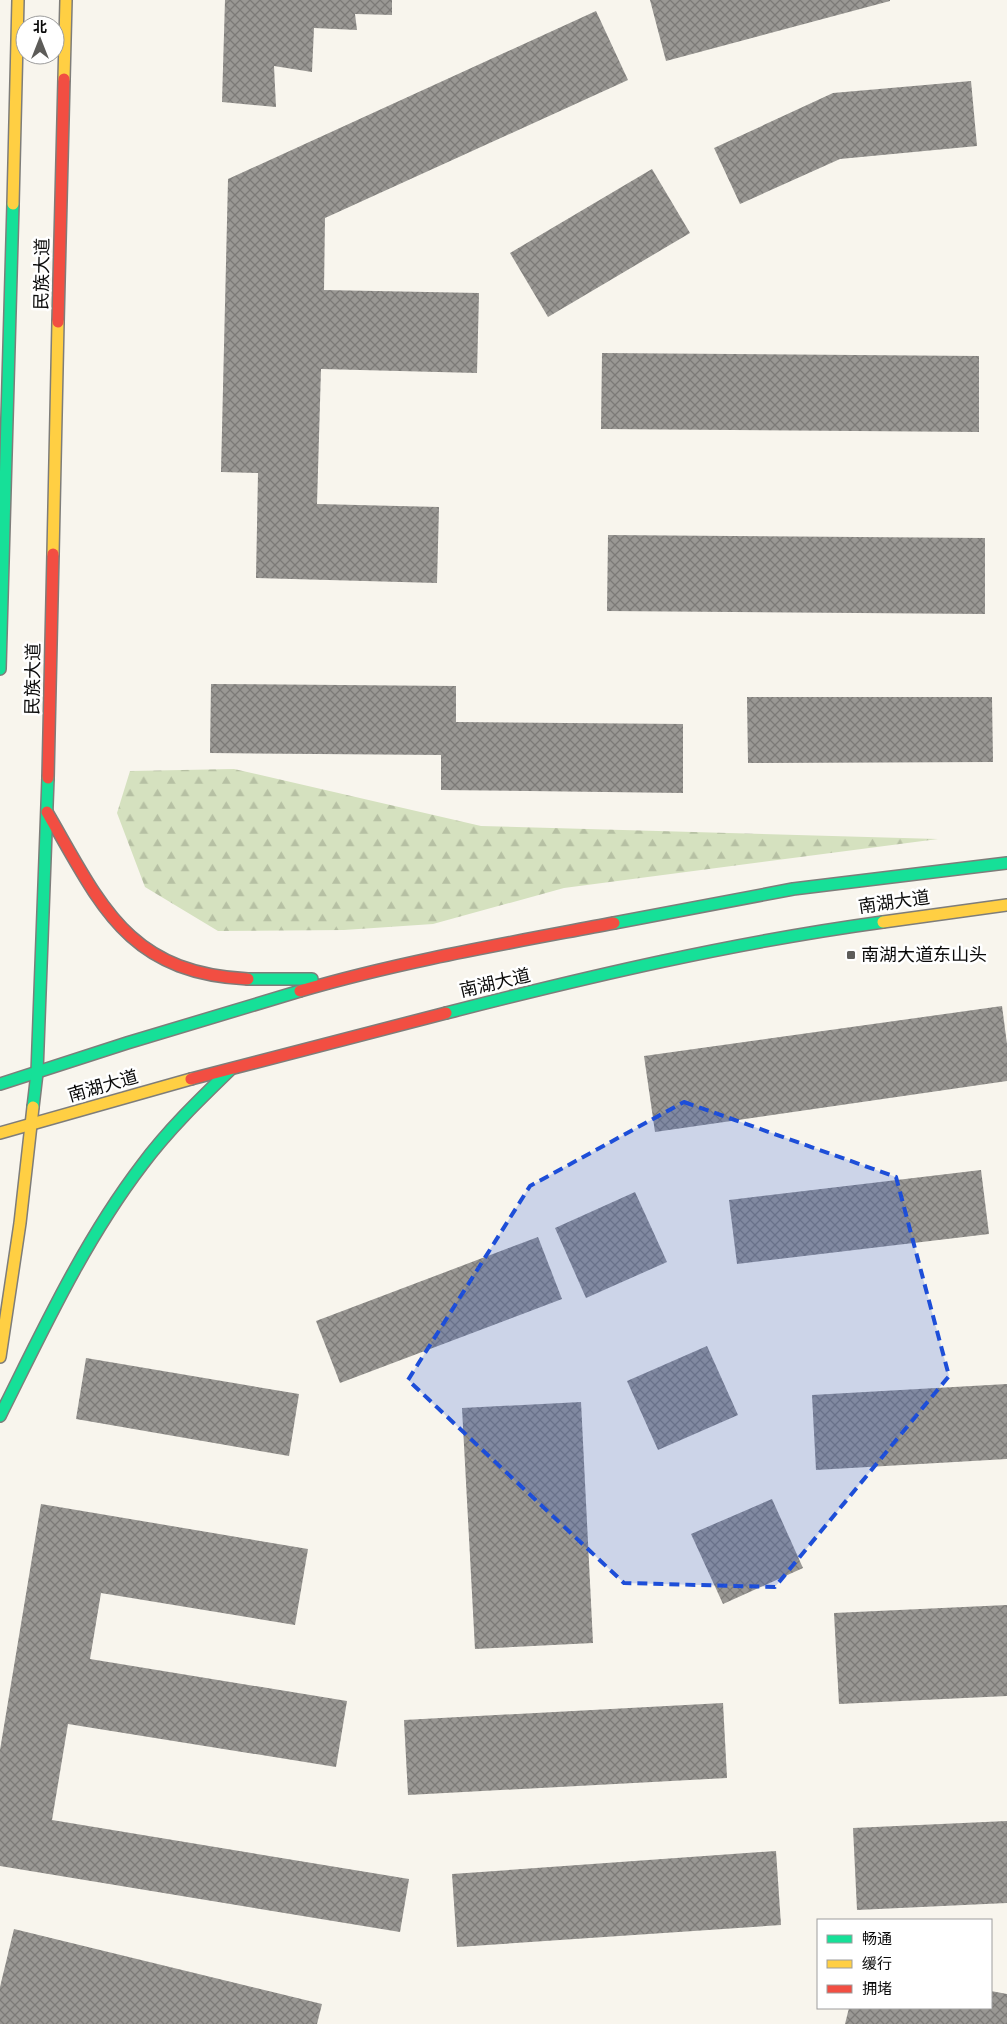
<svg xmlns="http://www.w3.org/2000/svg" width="1007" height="2024" font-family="'IBM Plex Serif','Noto Sans SC',serif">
<defs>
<pattern id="forest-firs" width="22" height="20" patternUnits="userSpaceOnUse" patternTransform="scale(1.25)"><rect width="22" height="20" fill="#d5e1bf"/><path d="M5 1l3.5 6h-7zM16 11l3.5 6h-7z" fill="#b6c0a3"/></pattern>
<pattern id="building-cross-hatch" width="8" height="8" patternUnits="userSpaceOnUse" patternTransform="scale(1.25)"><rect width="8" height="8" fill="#9a9894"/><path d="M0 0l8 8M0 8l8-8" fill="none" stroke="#7c7a77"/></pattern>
</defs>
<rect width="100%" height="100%" fill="#f8f5ed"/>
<!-- forest -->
<polygon fill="url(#forest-firs)" points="234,769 481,826 938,839 564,888 433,924 344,930 218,931 145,887 117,813 130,771"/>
<!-- building -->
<g fill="url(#building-cross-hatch)">
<polygon points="225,0 392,0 392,15 355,14 357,30 314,28 312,72 274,66 276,107 222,102"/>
<polygon points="650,0 890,0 890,1 666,61"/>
<polygon points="596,11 628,80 325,218 324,290 479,293 477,373 321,369 317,504 439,507 437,583 256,578 258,473 221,472 228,179"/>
<polygon points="971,81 977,146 840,159 740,204 714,148 833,93"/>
<polygon points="652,169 690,233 548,317 510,253"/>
<polygon points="602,353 979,356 979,432 601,429"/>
<polygon points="608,535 985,538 985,614 607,611"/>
<polygon points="211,684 456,686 456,722 683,724 683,793 441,790 441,755 210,753"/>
<polygon points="747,697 992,697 993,762 748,763"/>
<polygon points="1002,1006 1007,1044 1007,1081 655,1132 644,1056"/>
<polygon points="981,1170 989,1234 737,1264 729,1200"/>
<polygon points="635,1192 667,1262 586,1298 555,1228"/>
<polygon points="538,1237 562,1299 340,1383 316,1321"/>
<polygon points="707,1346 738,1415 658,1450 627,1381"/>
<polygon points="86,1358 299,1394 289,1456 76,1419"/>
<polygon points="1007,1384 1007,1459 816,1470 812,1395"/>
<polygon points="581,1402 593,1643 475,1649 462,1408"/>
<polygon points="772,1499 803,1568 723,1604 691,1534"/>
<polygon points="41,1504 308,1549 295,1625 101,1593 90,1659 347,1701 336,1767 68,1724 52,1820 409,1879 400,1932 0,1866 0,1750"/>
<polygon points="1007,1605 1007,1696 839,1704 834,1613"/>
<polygon points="723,1703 727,1778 408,1795 404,1720"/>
<polygon points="1007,1821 1007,1903 857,1910 853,1828"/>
<polygon points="776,1851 781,1925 457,1947 452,1874"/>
<polygon points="14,1929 322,2004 317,2024 0,2024 0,1987"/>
<polygon points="991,1991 1007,1994 1007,2024 845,2024 849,2008 991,2008"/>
</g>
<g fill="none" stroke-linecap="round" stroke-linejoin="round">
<defs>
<g id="fast">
<polyline points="0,669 13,204"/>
<polyline points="614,923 793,889 1007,863"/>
<polyline points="248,979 312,979"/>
<path d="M446,1013C590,976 736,942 883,922"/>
<polyline points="0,1084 127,1043 300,991"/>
<polyline points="33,1107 37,1073 48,778"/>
<path d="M0,1416C43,1330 84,1241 142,1165C168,1130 199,1100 230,1070"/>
</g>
<g id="slow">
<polyline points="64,79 66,0"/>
<polyline points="13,204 18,0"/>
<polyline points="53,554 58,322"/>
<polyline points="883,922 1007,905"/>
<polyline points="0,1133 191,1079"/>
<polyline points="0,1357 20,1223 33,1107"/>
</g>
<g id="jam">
<polyline points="58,322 64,79"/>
<polyline points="48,778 53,554"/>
<path d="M47,812C101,905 127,973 248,979"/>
<path d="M300,991C402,961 509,943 614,923"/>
<polyline points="191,1079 446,1013"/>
</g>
</defs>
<!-- fast casing -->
<use href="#fast" stroke="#7e7d7a" stroke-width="14"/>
<!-- slow casing -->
<use href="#slow" stroke="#7e7d7a" stroke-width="14"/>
<!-- jam casing -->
<use href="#jam" stroke="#7e7d7a" stroke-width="14"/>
<!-- fast -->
<use href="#fast" stroke="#16e098" stroke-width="11"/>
<!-- slow -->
<use href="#slow" stroke="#ffcf43" stroke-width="11"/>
<!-- jam -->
<use href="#jam" stroke="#f24e42" stroke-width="11"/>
</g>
<!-- marked area -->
<path fill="#1d4ed8" fill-opacity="0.2" stroke="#1d4ed8" stroke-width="4" stroke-dasharray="10 6" stroke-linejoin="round" d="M684,1102L896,1177L949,1376L775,1587L624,1583L408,1380L530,1186Z"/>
<!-- markers -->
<rect fill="#5d5c59" stroke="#fff" stroke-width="2" x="846" y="950" width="10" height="10" rx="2.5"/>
<g text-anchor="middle" stroke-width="5" stroke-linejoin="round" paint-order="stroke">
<!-- street labels -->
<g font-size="18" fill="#0a0a0a" stroke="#fff">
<text transform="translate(42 274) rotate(-89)" y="6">民族大道</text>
<text transform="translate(33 679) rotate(-89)" y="6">民族大道</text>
<text transform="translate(894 902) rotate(-8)" y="6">南湖大道</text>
<text transform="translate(495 983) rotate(-13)" y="6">南湖大道</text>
<text transform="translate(103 1086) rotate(-16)" y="6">南湖大道</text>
</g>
<!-- poi labels -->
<g font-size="18" fill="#0a0a0a" stroke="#fff" text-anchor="start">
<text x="861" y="961">南湖大道东山头</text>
</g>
</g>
<!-- legend -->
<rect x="817" y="1919" width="175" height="90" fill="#ffffff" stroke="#9d9d9d"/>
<rect x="827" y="1935" width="25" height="8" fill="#16e098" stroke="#9d9d9d"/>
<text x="862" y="1944" font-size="15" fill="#0a0a0a">畅通</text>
<rect x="827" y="1960" width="25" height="8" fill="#ffcf43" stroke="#9d9d9d"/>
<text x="862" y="1969" font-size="15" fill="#0a0a0a">缓行</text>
<rect x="827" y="1985" width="25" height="8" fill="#f24e42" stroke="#9d9d9d"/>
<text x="862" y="1994" font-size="15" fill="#0a0a0a">拥堵</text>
<!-- north arrow -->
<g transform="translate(40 40)"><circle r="24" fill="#ffffff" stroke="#9d9d9d"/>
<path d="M0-4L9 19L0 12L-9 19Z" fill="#5d5c59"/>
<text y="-8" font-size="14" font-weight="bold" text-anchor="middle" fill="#0a0a0a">北</text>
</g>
</svg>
